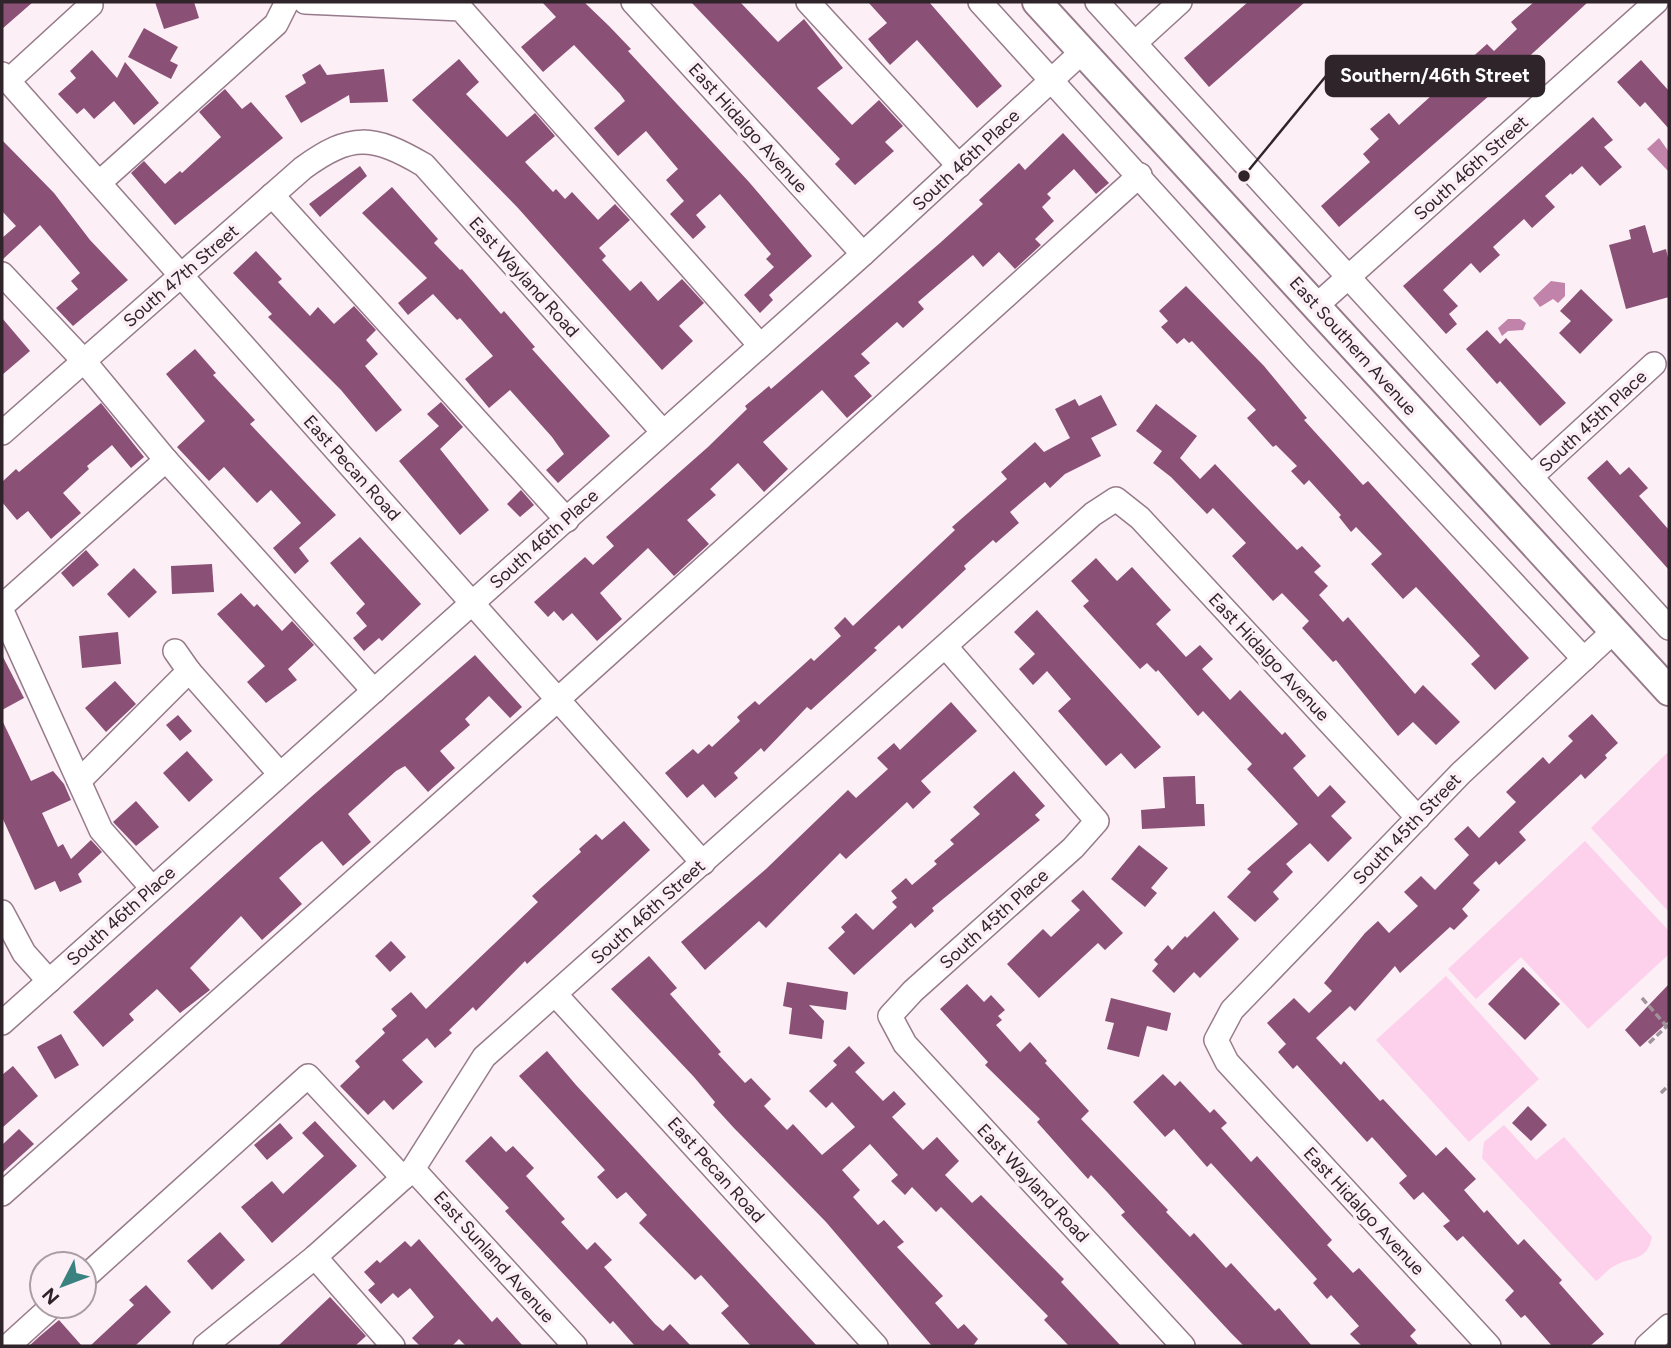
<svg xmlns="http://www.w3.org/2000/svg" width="1671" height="1348" font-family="Figtree,sans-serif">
<rect width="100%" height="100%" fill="#fceff6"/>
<!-- green -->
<g fill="#fdd0eb">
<polygon points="1669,751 1669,912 1591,828"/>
<polygon points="1585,841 1669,931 1669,954 1588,1029 1521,957 1476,999 1448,969"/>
<polygon points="1446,976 1539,1079 1469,1142 1376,1040"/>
<path d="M1504,1125L1536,1160L1564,1137L1652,1237C1647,1262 1631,1256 1614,1266C1608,1269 1602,1277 1596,1281L1482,1158L1484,1142Z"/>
</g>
<!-- water -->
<g fill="#c283aa">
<polygon points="1659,138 1669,152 1669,172 1647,149"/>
<polygon points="1551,281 1565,283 1565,296 1558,303 1553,299 1540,307 1533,298"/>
<polygon points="1508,319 1520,319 1526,323 1523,330 1508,331 1502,336 1498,328"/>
</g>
<!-- building -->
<g fill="#8a5075">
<polygon points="2,2 33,2 2,29"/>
<polygon points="155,2 194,2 199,18 164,29"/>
<polygon points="542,2 584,2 609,26 631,49 628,51 749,182 812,256 769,295 773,300 760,313 744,295 774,267 766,259 771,254 720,194 696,215 706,227 693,239 670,214 684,201 666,180 678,169 646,131 618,156 594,128 625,101 620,94 574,45 543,72 521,47 556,17"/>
<polygon points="691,2 740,2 778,42 804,19 843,68 817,88 852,125 879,100 903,126 885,142 894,151 855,185 835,164 840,159"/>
<polygon points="868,2 929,2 1002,86 977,108 917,40 890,65 868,39 887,23"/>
<polygon points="1248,2 1305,2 1209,87 1184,58"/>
<polygon points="1534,2 1588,2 1520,65 1522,67 1339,227 1321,206 1370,162 1363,154 1379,139 1370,129 1389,113 1399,125 1442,86 1450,95 1476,71 1468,61 1487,44 1494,51 1517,29 1511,22"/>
<polygon points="144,28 178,47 170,61 178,65 171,79 128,57"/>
<polygon points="92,50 117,78 125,62 159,103 134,125 114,101 94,119 84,108 77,114 58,94 76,78 70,71"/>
<polygon points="459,59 479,82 466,94 507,137 535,113 555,136 525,162 553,192 556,189 565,199 572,192 598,220 615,204 630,220 599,248 606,256 602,260 630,291 641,281 658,301 682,279 704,303 679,326 693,341 662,370 518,208 412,100"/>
<polygon points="1641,60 1669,91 1669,129 1645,102 1640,107 1617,82"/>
<polygon points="320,64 327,75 384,69 388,102 350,103 349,95 301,123 285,96 306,83 302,75"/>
<polygon points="225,89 242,109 251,102 283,138 175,225 131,173 144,161 165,184 180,171 182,173 221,137 199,112"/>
<polygon points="1593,117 1613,140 1604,147 1622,167 1600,186 1582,166 1572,175 1571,173 1545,196 1555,207 1532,228 1524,219 1493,247 1500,255 1480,273 1471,263 1443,290 1458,306 1449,314 1457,324 1446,334 1403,286"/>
<polygon points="1063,133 1109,183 1096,194 1074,169 1047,194 1051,198 1042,207 1054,221 1035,239 1041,245 1015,269 999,252 983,267 973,255 918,302 924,309 903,328 897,322 861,354 870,363 854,376 872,396 847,418 822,390 763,442 788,469 764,492 738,463 710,489 716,495 687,520 709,544 674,576 648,548 600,593 622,619 597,641 572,613 563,621 554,611 548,617 534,602 585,557 593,565 614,546 606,537 708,447 747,409 745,406 769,386 771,389 940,243 983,204 979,200 1019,163 1025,170"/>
<polygon points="2,140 54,193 90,240 128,280 73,326 56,308 78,289 71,281 80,273 40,225 2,260 2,238 16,226 2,211"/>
<polygon points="360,166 367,176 320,217 309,204"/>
<polygon points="392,187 438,239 434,243 460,270 462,269 501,314 504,311 535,347 532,349 610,436 558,483 546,470 564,454 552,437 510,390 489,408 465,379 493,356 460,318 457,320 433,294 408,315 398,303 427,278 362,213"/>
<polygon points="1645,225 1653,253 1666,249 1669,262 1669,297 1626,309 1609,245 1631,239 1629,230"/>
<polygon points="256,251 282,279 278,282 310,316 318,307 334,324 354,306 376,330 366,340 378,354 365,366 402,410 376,432 341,390 268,317 272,314 233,273"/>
<polygon points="1186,286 1264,366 1307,418 1304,420 1363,485 1368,481 1529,658 1495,690 1471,664 1480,656 1472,647 1416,587 1403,599 1371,564 1382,554 1356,527 1351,532 1339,517 1341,515 1309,480 1304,485 1291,471 1297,466 1276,445 1273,447 1247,418 1256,410 1192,341 1189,343 1184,338 1177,344 1161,327 1168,321 1159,311"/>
<polygon points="1581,289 1613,320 1580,354 1559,333 1571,321 1560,311"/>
<polygon points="2,318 30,351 2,375"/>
<polygon points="1487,330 1500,344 1506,338 1566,403 1540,426 1500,381 1497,384 1466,349"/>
<polygon points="195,349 216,373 213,375 255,420 250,424 336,515 299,548 309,561 295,574 273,548 301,523 271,490 257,503 224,467 209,481 177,447 205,421 166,374"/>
<polygon points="1101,395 1117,425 1091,438 1101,456 1065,474 1050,488 1045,482 1010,512 1019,523 996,543 993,540 964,566 966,569 902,629 899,625 874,648 877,650 811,710 807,707 764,752 761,748 734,773 738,778 715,798 703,784 687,798 665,773 693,749 698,754 709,744 712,747 740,721 737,717 755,701 759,705 811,658 814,661 841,636 834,628 845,617 853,626 955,530 952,527 1007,479 1001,472 1035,442 1044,452 1070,438 1055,409 1075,399 1079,406"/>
<polygon points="441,402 463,427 440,449 489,510 460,535 399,461 439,426 427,414"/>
<polygon points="101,403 144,457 131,468 112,445 87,466 89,469 63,493 81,513 51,539 28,511 17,520 2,502 2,482 16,469 19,472"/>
<polygon points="1156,404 1197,436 1180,458 1200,479 1215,464 1297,550 1302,546 1321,566 1314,572 1328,586 1319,595 1343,622 1348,617 1415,694 1423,685 1460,722 1436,745 1413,722 1398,736 1336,660 1333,662 1302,628 1309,621 1282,593 1273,601 1232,556 1246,543 1213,508 1207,514 1171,477 1153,463 1162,451 1136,431"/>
<polygon points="1607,460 1620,475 1629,467 1648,488 1639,496 1669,530 1669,570 1587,478"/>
<polygon points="521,490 534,505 520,517 507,504"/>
<polygon points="360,537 421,604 382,641 379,638 364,651 353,638 367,626 356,613 365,604 330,563"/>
<polygon points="86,550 99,565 73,587 61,573"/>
<polygon points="1096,558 1117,581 1132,567 1171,610 1156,624 1186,657 1200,645 1213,659 1202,669 1230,700 1240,690 1282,735 1285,732 1306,756 1293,768 1318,797 1330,785 1346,802 1331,816 1352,838 1328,862 1310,843 1286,864 1293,872 1273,892 1279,899 1255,922 1227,897 1251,872 1247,869 1298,824 1247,769 1252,764 1203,711 1198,716 1158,670 1156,672 1147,663 1140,669 1083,606 1089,601 1071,581"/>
<polygon points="212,564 214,592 172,594 171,566"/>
<polygon points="134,568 157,592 129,618 107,594"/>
<polygon points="241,593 254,607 257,604 282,631 292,621 314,645 288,669 297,680 266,703 247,682 265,666 217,614"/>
<polygon points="1037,610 1161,747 1135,769 1121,753 1106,766 1058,711 1071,699 1047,671 1033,685 1019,669 1035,654 1014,632"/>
<polygon points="118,632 121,664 82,668 79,636"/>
<polygon points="2,655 24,698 2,710"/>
<polygon points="475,655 522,707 510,718 489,696 465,719 470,725 440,751 455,768 428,792 405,766 396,771 348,814 371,842 343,866 322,841 314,847 279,878 302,904 262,940 241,916 190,968 210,990 180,1013 157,989 129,1014 134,1020 103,1047 73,1012 311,797"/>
<polygon points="115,681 136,704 106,732 85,708"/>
<polygon points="951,702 977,731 921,781 931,792 913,809 907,802 846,859 840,853 766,928 759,921 705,970 681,942 766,869 848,790 856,798 888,769 877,758 894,743 900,750"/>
<polygon points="1592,714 1618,743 1605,755 1607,758 1585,779 1581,774 1519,832 1526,840 1499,865 1496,861 1473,883 1480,890 1462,909 1468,916 1454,930 1450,927 1400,973 1395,966 1355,1011 1350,1006 1316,1038 1341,1065 1344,1061 1380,1101 1383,1099 1436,1156 1446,1147 1476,1179 1464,1190 1484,1213 1487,1210 1518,1245 1524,1239 1562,1280 1559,1283 1604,1334 1590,1346 1552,1346 1525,1315 1521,1318 1505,1300 1514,1291 1463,1236 1457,1241 1443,1226 1450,1221 1423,1192 1414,1200 1399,1183 1407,1176 1372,1137 1367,1142 1297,1065 1293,1069 1278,1052 1286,1044 1267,1023 1294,998 1309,1013 1332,991 1324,983 1365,933 1378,921 1389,933 1418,906 1404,892 1421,876 1435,890 1469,855 1454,839 1468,826 1479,838 1516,802 1506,792 1543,757 1549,764 1573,741 1568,736"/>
<polygon points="178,715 192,731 180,741 166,725"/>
<polygon points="2,720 31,781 53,771 64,784 71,800 42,813 58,847 63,844 71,859 91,840 102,852 78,874 82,882 60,892 55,881 35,890 2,817"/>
<polygon points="187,751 213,780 189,802 163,773"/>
<polygon points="1014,771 1045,806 1035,815 1040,820 932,908 934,911 915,928 911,923 854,975 828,948 845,932 841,927 856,913 873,930 897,907 892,902 897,898 891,891 906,878 912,885 937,864 934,861 954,844 950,840 980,814 973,807"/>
<polygon points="1195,776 1196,804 1204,804 1205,826 1142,829 1141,810 1165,808 1163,777"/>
<polygon points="136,801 159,827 136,846 113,822"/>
<polygon points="624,821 650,850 527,964 525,961 476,1011 473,1007 449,1030 452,1033 435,1048 427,1038 402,1060 423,1082 393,1110 384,1100 368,1115 340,1086 360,1067 355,1061 385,1033 382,1029 397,1016 391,1009 411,992 426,1009 538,902 532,896 581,852 579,849 596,834 602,840"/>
<polygon points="1139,845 1168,868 1151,888 1157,893 1145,907 1111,879"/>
<polygon points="1083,890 1123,933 1105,950 1098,943 1039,998 1007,964 1043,929 1051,937 1080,910 1071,901"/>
<polygon points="1214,911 1239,939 1200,978 1194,972 1174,993 1152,971 1158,964 1154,960 1168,945 1172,950 1185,936 1187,938"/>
<polygon points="391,941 406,957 390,972 375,956"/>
<polygon points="649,956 677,988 670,994 721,1052 718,1054 745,1083 751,1078 771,1099 764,1106 787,1130 793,1124 822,1155 855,1127 832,1102 826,1108 809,1091 837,1065 833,1061 849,1046 865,1063 855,1072 883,1101 894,1091 906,1104 892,1117 923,1150 937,1137 959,1161 945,1175 972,1203 981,1195 1064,1279 1061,1282 1121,1346 1069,1346 1044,1320 1048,1316 941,1207 936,1212 912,1187 905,1195 891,1181 898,1175 870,1144 842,1170 860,1190 853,1197 878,1225 884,1220 904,1242 897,1247 943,1296 935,1303 958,1329 964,1324 978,1339 973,1346 932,1346 826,1222 733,1127 713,1105 715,1102 694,1077 611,989"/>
<polygon points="1523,967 1560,1004 1525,1040 1488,1004"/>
<polygon points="787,982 848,992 846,1010 809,1005 824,1021 822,1039 789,1034 792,1008 783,1006"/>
<polygon points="967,984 984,1002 991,995 1005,1010 998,1016 1002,1020 996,1025 1020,1052 1030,1042 1047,1061 1045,1063 1089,1111 1081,1119 1168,1210 1166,1212 1190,1237 1194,1233 1226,1268 1231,1263 1275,1311 1279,1308 1312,1346 1244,1346 1231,1333 1121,1215 1125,1212 1108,1193 1091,1175 1088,1179 1070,1159 1037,1122 1040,1119 985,1065 988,1062 940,1009"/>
<polygon points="1669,984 1669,1021 1640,1047 1625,1030"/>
<polygon points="1111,998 1171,1013 1167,1031 1147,1026 1139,1057 1107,1049 1114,1023 1105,1021"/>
<polygon points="61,1034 79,1065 55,1079 37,1047"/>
<polygon points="547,1051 576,1085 817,1346 751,1346 721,1313 729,1306 701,1275 695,1280 639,1223 647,1215 626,1192 617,1199 597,1177 605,1170 519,1076"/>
<polygon points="13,1066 38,1096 2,1128 2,1075"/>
<polygon points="1163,1074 1175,1086 1180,1081 1210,1113 1214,1109 1227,1123 1221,1128 1251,1162 1257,1156 1332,1240 1327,1245 1353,1273 1359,1268 1416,1330 1410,1336 1419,1346 1362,1346 1350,1334 1359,1326 1331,1295 1327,1299 1313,1283 1317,1279 1211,1163 1207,1167 1174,1129 1165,1137 1133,1102"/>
<polygon points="1528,1106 1547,1125 1531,1141 1512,1123"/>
<polygon points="315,1121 357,1166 272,1243 241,1207 272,1181 283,1194 324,1156 302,1133"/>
<polygon points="280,1123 293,1138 267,1160 254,1145"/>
<polygon points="19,1129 34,1144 2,1173 2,1145"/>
<polygon points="491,1136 506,1152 513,1146 534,1168 526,1176 565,1219 561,1222 587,1250 595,1242 612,1260 604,1267 655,1324 663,1331 670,1324 691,1346 635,1346 613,1321 610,1324 505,1211 509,1208 465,1161"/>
<polygon points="220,1232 245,1260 212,1290 187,1261"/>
<polygon points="419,1239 492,1322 497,1317 523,1346 466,1346 459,1339 452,1346 420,1346 412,1338 434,1317 410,1288 398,1298 393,1293 381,1304 368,1290 375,1284 364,1272 377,1260 380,1263 405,1241 411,1247"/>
<polygon points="146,1285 171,1312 135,1346 90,1346 134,1305 129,1300"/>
<polygon points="330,1297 366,1336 355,1346 278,1346"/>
<polygon points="59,1320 82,1346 29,1346 40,1336"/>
</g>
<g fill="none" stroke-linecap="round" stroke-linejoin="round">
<defs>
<g id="minor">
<polyline points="305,2 461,9 759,344"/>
<polyline points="633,2 863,254"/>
<polyline points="808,2 959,166"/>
<polyline points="980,2 1303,358 1584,659"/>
<polyline points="1097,2 1669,628"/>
<polyline points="1135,43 1180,2"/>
<polyline points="2,74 703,863"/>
<polyline points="8,81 91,5"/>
<polyline points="99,183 276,24 287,2"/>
<polyline points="272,195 567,520"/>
<polyline points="2,274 84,361 166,460 374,691"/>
<polyline points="1316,306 1656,2"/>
<path d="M2,433L303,168C351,133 373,135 424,165L663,432"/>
<polyline points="1531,477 1654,364"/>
<polyline points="2,606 166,460"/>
<polyline points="2,611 101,830 152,888"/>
<polyline points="946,647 1097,821 1073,848 913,991 890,1016 905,1044 1183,1346"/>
<polyline points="175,651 189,671 280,774"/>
<polyline points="79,781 189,671"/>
<polyline points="2,912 24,953 49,981"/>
<polyline points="555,994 876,1346"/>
<polyline points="2,1023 863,254 1083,51"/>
<polyline points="413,1169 575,1346"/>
<polyline points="2,1194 545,711 1140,175"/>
<polyline points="315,1257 393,1346"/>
<polyline points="84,1278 308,1076 403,1178"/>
<polyline points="8,1346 52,1306"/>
<polyline points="205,1346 315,1257 413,1169 484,1057 1093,514 1116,499 1140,518 1418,818"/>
<polyline points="1489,1346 1227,1062 1216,1040 1232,1010 1461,773 1614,631"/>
<polyline points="1647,1346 1669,1326"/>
</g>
<polyline id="major" points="1037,2 1669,691"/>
</defs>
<!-- minor casing -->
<use href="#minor" stroke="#977a8b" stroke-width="26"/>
<!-- major casing -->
<use href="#major" stroke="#977a8b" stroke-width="32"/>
<!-- path -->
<g stroke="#a0939a" stroke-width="3.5" stroke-dasharray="7 3.5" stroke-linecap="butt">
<polyline points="1642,998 1669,1029"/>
<polyline points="1649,1043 1667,1026"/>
<polyline points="1661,1093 1669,1085"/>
</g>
<!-- minor -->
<use href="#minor" stroke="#fff" stroke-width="23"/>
<!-- major -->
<use href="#major" stroke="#fff" stroke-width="28"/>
</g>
<g text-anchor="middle" stroke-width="7" stroke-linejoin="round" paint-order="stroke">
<!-- street labels -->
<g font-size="18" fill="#30242b" stroke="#fceff6">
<text transform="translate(748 128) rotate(48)" y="6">East Hidalgo Avenue</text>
<text transform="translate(966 160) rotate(-43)" y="6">South 46th Place</text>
<text transform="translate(1471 168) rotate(-42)" y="6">South 46th Street</text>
<text transform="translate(181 276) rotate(-41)" y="6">South 47th Street</text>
<text transform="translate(524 277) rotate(48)" y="6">East Wayland Road</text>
<text transform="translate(1353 346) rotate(48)" y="6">East Southern Avenue</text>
<text transform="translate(1593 421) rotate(-43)" y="6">South 45th Place</text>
<text transform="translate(352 468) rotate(48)" y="6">East Pecan Road</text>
<text transform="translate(544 539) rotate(-42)" y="6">South 46th Place</text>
<text transform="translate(1269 657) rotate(47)" y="6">East Hidalgo Avenue</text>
<text transform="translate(1407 829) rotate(-46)" y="6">South 45th Street</text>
<text transform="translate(648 912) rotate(-42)" y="6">South 46th Street</text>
<text transform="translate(121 916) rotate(-42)" y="6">South 46th Place</text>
<text transform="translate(994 919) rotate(-42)" y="6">South 45th Place</text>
<text transform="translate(716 1170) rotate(48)" y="6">East Pecan Road</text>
<text transform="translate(1033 1183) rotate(47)" y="6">East Wayland Road</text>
<text transform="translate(1364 1211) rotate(47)" y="6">East Hidalgo Avenue</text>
<text transform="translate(494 1257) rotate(48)" y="6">East Sunland Avenue</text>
</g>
</g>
<!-- callouts -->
<path fill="none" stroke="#30242b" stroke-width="2.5" d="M1244 176L1326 76"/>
<circle fill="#30242b" stroke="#fceff6" stroke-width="2.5" cx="1244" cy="176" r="7"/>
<rect fill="#30242b" stroke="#30242b" stroke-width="2.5" x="1326" y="56" width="218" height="40" rx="7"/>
<g font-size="19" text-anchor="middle" font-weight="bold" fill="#fff">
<text x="1435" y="82">Southern/46th Street</text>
</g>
<!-- border -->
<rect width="1671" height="1348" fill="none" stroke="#30242b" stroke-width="7"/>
<!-- north arrow -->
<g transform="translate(63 1285) rotate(228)"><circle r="33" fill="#fceff6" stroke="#aa9ea5" stroke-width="2"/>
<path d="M0-5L12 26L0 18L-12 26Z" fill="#3a8280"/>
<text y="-10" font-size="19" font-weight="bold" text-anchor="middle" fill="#30242b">N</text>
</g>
</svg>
